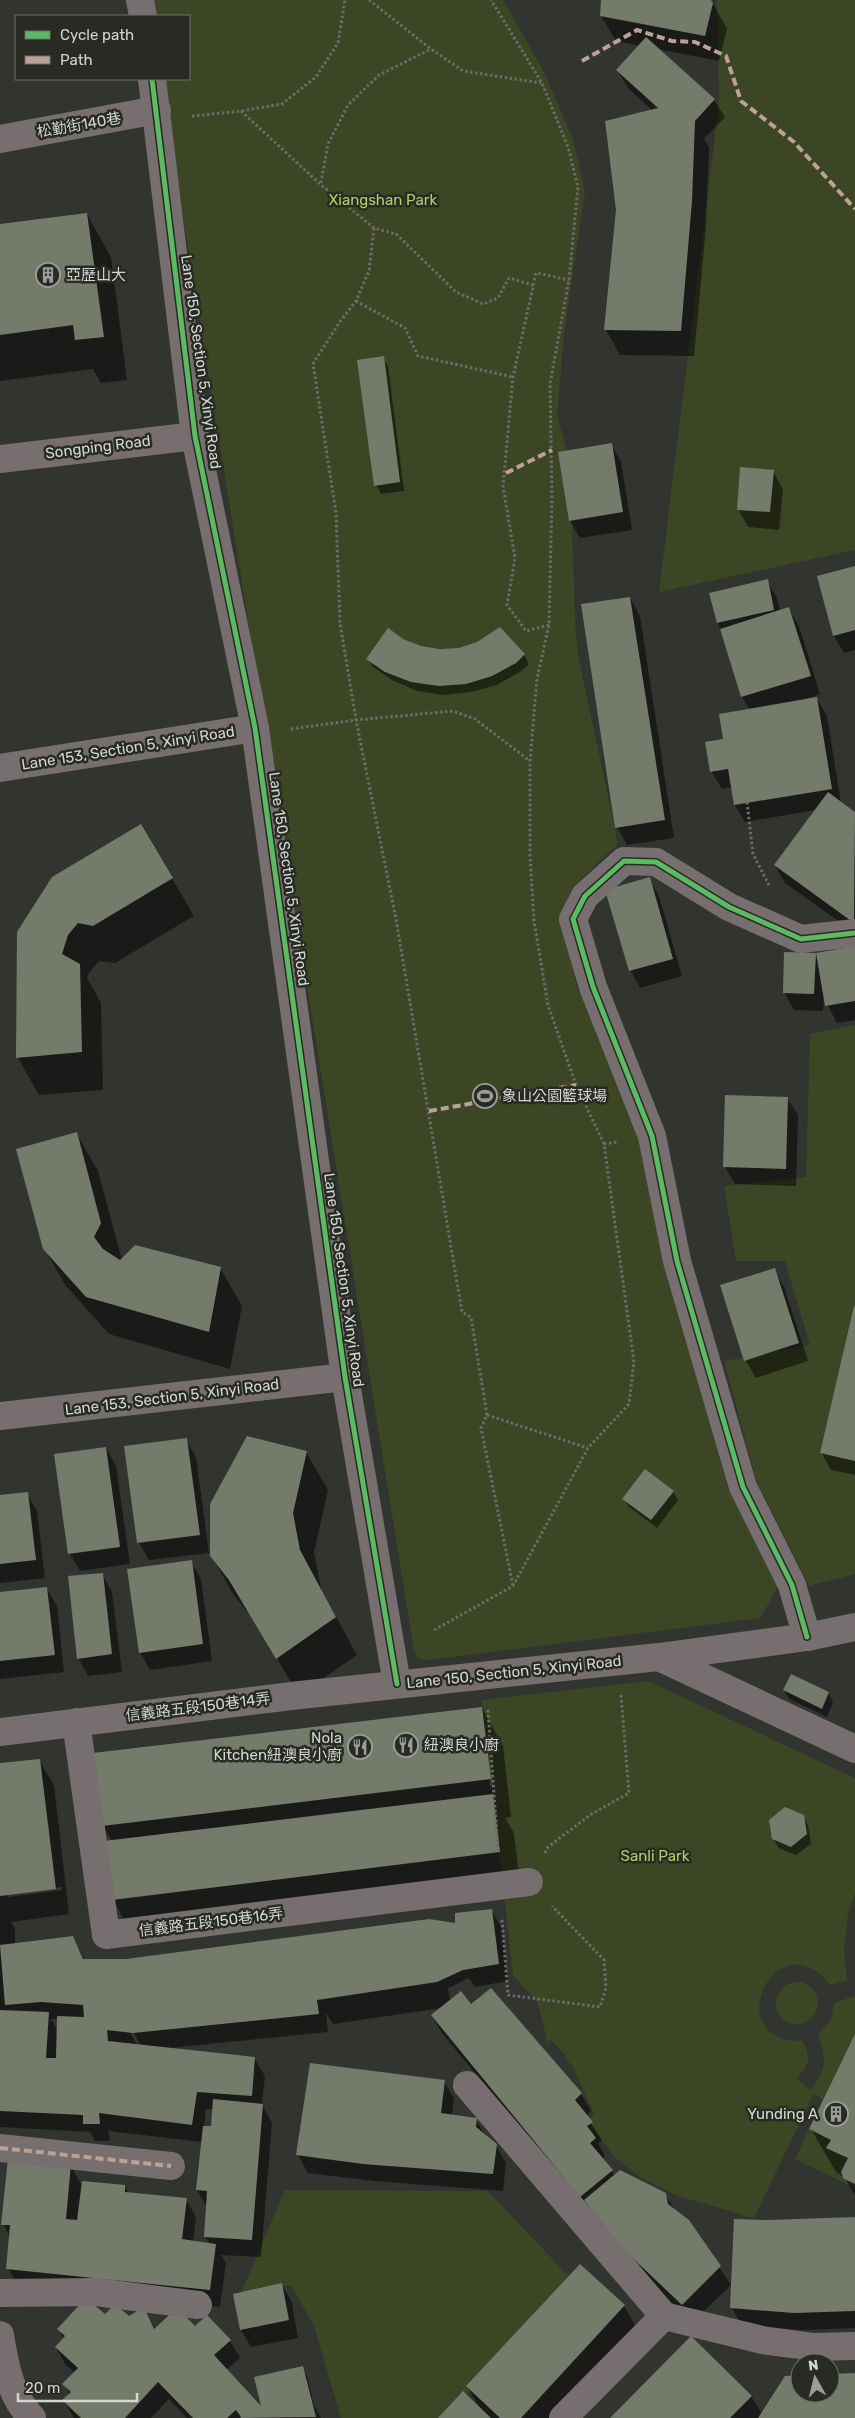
<svg xmlns="http://www.w3.org/2000/svg" width="855" height="2418" font-family="Rubik,'Noto Sans TC',sans-serif">
<rect width="100%" height="100%" fill="#32342f"/>
<!-- green -->
<g fill="#3c4625">
<polygon points="148,0 503,0 543,70 573,139 585,192 564,334 557,416 569,457 576,638 579,659 618,844 584,876 568,897 567,947 578,990 606,1037 626,1083 667,1264 729,1491 755,1541 780,1582 761,1618 427,1660 418,1659 414,1651 161,79 189,79 189,16 151,16"/>
<polygon points="717,0 855,0 855,550 659,592 719,102"/>
<polygon points="855,1025 855,1574 809,1586 756,1480 724,1361 810,1345 785,1261 736,1261 724,1186 806,1177 810,1034"/>
<path d="M648,1681L855,1778V1893L848,1913L844,1951L847,1980L830,1985C777,1916 716,2043 803,2041C811,2061 810,2062 797,2079L810,2090C827,2069 827,2059 818,2034L831,2020L834,2003L855,1996V2034L823,2100L814,2093L754,2218L678,2196L643,2179L614,2157L588,2121L594,2114L572,2065L564,2058L566,2056L551,2040L548,2043L538,2004L513,1975L482,1700Z"/>
<circle cx="797" cy="2003" r="21"/>
<polygon points="809,2129 831,2139 827,2148 848,2158 844,2179 855,2184 855,2188 795,2159"/>
<polygon points="285,2190 488,2191 575,2283 444,2418 341,2418 314,2326 291,2285 241,2293"/>
</g>
<!-- shadow -->
<g fill="#0007" fill-rule="evenodd">
<polygon points="603,0 711,0 727,29 719,61 657,49 714,100 725,117 704,139 709,147 706,227 694,356 620,355 606,330 653,111 628,88 617,70 640,46 616,41 601,16"/>
<polygon points="87,214 111,257 127,380 101,383 93,369 0,381 0,226"/>
<polygon points="383,358 388,366 404,491 381,494 376,485"/>
<polygon points="611,444 621,462 632,530 580,538 570,521"/>
<polygon points="773,471 783,489 779,530 748,527 738,509"/>
<polygon points="855,567 855,650 844,653 834,636 819,577"/>
<polygon points="767,581 777,598 780,611 789,609 799,626 820,694 801,701 817,699 827,716 841,803 855,813 855,933 785,883 775,865 816,810 745,822 735,805 732,787 722,789 711,771 724,740 750,710 742,697 718,623 711,594"/>
<polygon points="630,598 640,616 674,838 627,845 617,827"/>
<polygon points="421,647 524,655 529,664 520,672 497,685 471,692 444,695 417,691 392,680 373,667 368,659"/>
<polygon points="141,826 194,916 115,963 99,961 89,973 87,978 101,1003 103,1090 39,1095 18,1058 19,932"/>
<polygon points="649,879 659,896 682,976 640,988 630,970"/>
<polygon points="855,948 855,1020 837,1023 824,998 823,1011 794,1010 784,992 786,954 816,954"/>
<polygon points="787,1098 798,1115 796,1186 735,1184 725,1167"/>
<polygon points="77,1134 98,1171 122,1260 220,1268 242,1306 230,1369 109,1334 66,1286 44,1248"/>
<polygon points="774,1270 784,1287 808,1361 756,1378 746,1361 721,1286"/>
<polygon points="855,1308 855,1475 831,1470 821,1452"/>
<polygon points="186,1440 196,1457 209,1553 149,1560 139,1543 126,1447"/>
<polygon points="106,1448 116,1466 130,1564 80,1571 70,1554 56,1455"/>
<polygon points="306,1452 328,1490 314,1552 321,1589 357,1655 299,1695 252,1618 233,1594 211,1555"/>
<polygon points="673,1491 678,1500 657,1528 629,1507 624,1499"/>
<polygon points="27,1493 37,1511 45,1578 0,1583 0,1496"/>
<polygon points="191,1562 201,1579 212,1661 150,1670 140,1652"/>
<polygon points="102,1574 112,1592 122,1672 88,1676 78,1658"/>
<polygon points="47,1589 57,1606 64,1672 0,1679 0,1594"/>
<polygon points="784,1690 828,1693 833,1702 827,1717 789,1699"/>
<path d="M482,1708L503,1746L511,1817L505,1818L514,1833L521,1890L134,1937L113,1900L112,1841L103,1826ZM486,1746H488L493,1785L490,1786Z"/>
<path d="M39,1760L54,1785L69,1914L11,1922L15,1929V1945L73,1937L85,1960H126L454,1924L492,1911L502,1928L508,1981L475,1987L469,1978L448,1988L450,2001L471,2006L581,2094L591,2111L586,2116L602,2140L598,2143L605,2156L602,2159L615,2176L665,2194L675,2211L688,2220L731,2285L693,2322L632,2265L442,2033L432,2016L442,2008L333,2024L326,2013L328,2032L170,2048L254,2058L265,2076L262,2104L272,2123L261,2257L221,2255L226,2263L220,2307L86,2293V2298L105,2316L129,2318L144,2308L155,2329L195,2328L230,2341L240,2358L226,2370L264,2411L302,2367L307,2376L314,2405L321,2418H187L169,2399L151,2418H74L64,2401L70,2394L64,2384L75,2373L66,2365L56,2348L64,2339L59,2329L86,2299L22,2293L8,2268L10,2237L3,2224L70,2165L83,2187L125,2186L129,2194L186,2199L196,2217L193,2242L210,2244L205,2237L207,2207L197,2190L202,2142L108,2131L110,2141H95L90,2132L0,2127V1765ZM62,1887V1890L8,1897V1894ZM51,2019H58V2031ZM131,2027L141,2046H138L128,2029ZM206,2109H214L212,2128L204,2127Z"/>
<polygon points="803,1816 808,1825 811,1844 796,1855 779,1848 773,1839"/>
<polygon points="855,2037 855,2195 844,2177 836,2172 811,2129"/>
<polygon points="444,2081 454,2098 452,2116 476,2120 486,2137 496,2145 506,2163 503,2191 374,2181 308,2173 298,2155"/>
<polygon points="855,2217 855,2328 805,2330 742,2326 732,2308 735,2220 798,2221"/>
<polygon points="580,2265 624,2306 646,2344 577,2418 440,2418 480,2409 467,2386"/>
<polygon points="282,2285 292,2302 298,2338 251,2347 241,2330"/>
<polygon points="855,2374 855,2418 612,2418 751,2396 762,2414 800,2376 800,2393 830,2393 830,2375"/>
</g>
<!-- building -->
<g fill="#757b6b">
<polygon points="601,0 711,0 713,3 705,36 600,16"/>
<polygon points="646,37 715,99 695,121 692,201 681,331 604,330 616,210 605,121 658,108 616,70"/>
<polygon points="87,213 104,337 75,340 73,325 0,335 0,224"/>
<polygon points="384,356 400,482 374,486 357,360"/>
<polygon points="612,443 623,512 569,521 558,452"/>
<polygon points="740,467 774,470 770,512 737,510"/>
<polygon points="855,566 855,630 833,636 817,576"/>
<polygon points="768,579 774,610 717,623 709,593"/>
<polygon points="630,597 665,820 615,828 581,604"/>
<polygon points="789,607 811,676 741,697 720,629"/>
<polygon points="500,627 525,654 516,663 492,676 466,684 439,686 411,682 385,672 366,659 388,628 403,639 421,646 440,649 459,648 477,642"/>
<polygon points="817,697 832,789 734,805 728,769 710,772 705,742 723,739 719,714"/>
<polygon points="828,792 855,812 854,923 774,865"/>
<polygon points="141,824 173,878 93,926 78,923 68,935 62,954 80,964 82,1052 16,1058 17,932 52,877"/>
<polygon points="650,877 673,959 629,971 605,890"/>
<polygon points="855,946 855,1001 825,1006 816,953 814,994 783,993 784,952 816,953"/>
<polygon points="725,1095 788,1097 786,1169 723,1167"/>
<polygon points="77,1132 101,1223 94,1237 103,1249 120,1260 135,1245 221,1267 209,1332 86,1297 43,1249 16,1149"/>
<polygon points="775,1268 799,1343 744,1361 720,1285"/>
<polygon points="854,1306 855,1306 855,1461 820,1453"/>
<polygon points="247,1436 307,1451 293,1513 300,1550 336,1617 276,1659 229,1580 210,1556 210,1504"/>
<polygon points="187,1438 200,1535 137,1543 124,1446"/>
<polygon points="106,1447 120,1547 68,1554 54,1454"/>
<polygon points="645,1469 674,1491 651,1520 622,1499"/>
<polygon points="28,1492 36,1560 0,1564 0,1495"/>
<polygon points="192,1560 203,1644 139,1653 127,1569"/>
<polygon points="103,1573 112,1654 77,1659 68,1576"/>
<polygon points="47,1587 55,1655 0,1661 0,1592"/>
<polygon points="791,1674 829,1692 822,1709 783,1690"/>
<polygon points="482,1707 491,1779 102,1826 93,1753"/>
<polygon points="40,1759 56,1889 0,1896 0,1763"/>
<polygon points="493,1794 500,1852 112,1900 104,1841"/>
<polygon points="785,1807 804,1815 807,1834 791,1847 772,1839 769,1820"/>
<polygon points="492,1909 499,1964 463,1970 437,1982 317,2000 319,2014 133,2033 107,2030 108,2041 255,2057 252,2096 197,2092 192,2125 99,2113 100,2124 83,2124 83,2115 0,2111 0,2010 49,2012 46,2058 56,2058 57,2016 84,2017 83,2005 41,2002 5,2005 0,1945 73,1936 83,1959 126,1959 429,1919 455,1923 455,1913"/>
<polygon points="491,1988 582,2093 575,2100 593,2122 587,2126 596,2138 590,2143 613,2170 580,2197 431,2015 461,1991 471,2004"/>
<polygon points="855,2034 855,2184 844,2179 841,2172 848,2158 826,2148 831,2140 809,2129"/>
<polygon points="310,2063 445,2080 441,2113 477,2118 476,2127 497,2144 493,2174 363,2164 296,2155"/>
<polygon points="213,2099 263,2104 252,2240 204,2237 207,2191 196,2190 203,2126 211,2126"/>
<polygon points="8,2158 71,2164 66,2219 77,2220 82,2181 125,2185 125,2192 187,2198 182,2239 216,2244 210,2290 6,2269 10,2225 1,2225"/>
<polygon points="620,2170 666,2193 668,2204 689,2220 721,2266 682,2305 621,2247 584,2200"/>
<polygon points="855,2217 855,2311 794,2313 730,2308 734,2219 768,2220"/>
<polygon points="580,2264 625,2305 521,2418 500,2418 466,2386"/>
<polygon points="282,2283 289,2320 240,2330 233,2294"/>
<polygon points="86,2298 105,2314 115,2304 129,2316 144,2307 154,2329 177,2308 195,2326 207,2315 231,2340 214,2355 261,2406 254,2377 303,2366 316,2417 240,2418 241,2417 236,2410 227,2418 193,2418 158,2382 125,2418 81,2418 62,2400 71,2392 62,2384 78,2368 55,2347 65,2336 57,2329"/>
<polygon points="691,2336 752,2396 730,2418 610,2418"/>
<polygon points="855,2373 855,2418 758,2418 785,2376 800,2375 800,2393 830,2393 830,2374"/>
<polygon points="463,2391 491,2418 438,2418"/>
</g>
<g fill="none" stroke-linecap="round" stroke-linejoin="round">
<!-- path -->
<g stroke="#6e6a69" stroke-width="3" stroke-dasharray="2.5 2.5" stroke-linecap="butt">
<polyline points="369,0 431,49 463,71 541,83"/>
<polyline points="241,111 320,184 374,228 396,234 456,292 483,304 498,298 509,278 533,285"/>
<polyline points="192,116 241,111 282,104 316,77 338,43 345,0"/>
<polyline points="321,183 328,144 348,105 379,75 431,49"/>
<polyline points="374,228 369,271 356,301 339,323 313,364 336,513 340,623 356,720 396,919 462,1312 471,1317 487,1415 481,1428 513,1586"/>
<polyline points="356,301 405,328 418,356 513,377"/>
<polyline points="549,625 526,631 507,605 515,558 503,486 513,377 536,273 569,280"/>
<polyline points="291,729 356,720 453,711 475,719 530,761"/>
<polyline points="747,802 753,854 769,885"/>
<polyline points="604,1144 617,1142"/>
<polyline points="487,1415 588,1448"/>
<polyline points="434,1630 513,1586 588,1448 629,1404 634,1362 604,1144 576,1085 548,1005 534,921 530,855 530,761 537,679 549,625 552,498 550,384 569,280 578,187 568,147 542,83 491,0"/>
<polyline points="488,1710 498,1851"/>
<polyline points="545,1853 548,1847 590,1815 629,1793 621,1695"/>
<polyline points="502,1920 508,1995 600,2007 606,1988 604,1960 552,1906"/>
</g>
<!-- minor -->
<g stroke="#776e70" stroke-width="28">
<polyline points="140,0 143,16"/>
<polyline points="152,79 195,436 255,728 345,1377 397,1684"/>
<polyline points="0,139 157,110"/>
<polyline points="0,459 195,436"/>
<polyline points="0,768 255,728"/>
<polyline points="0,1416 345,1377"/>
<polyline points="807,1637 792,1585 743,1487 677,1261 652,1136 593,987 573,919 585,896 624,861 656,862 729,907 801,939 855,933"/>
<polyline points="659,1657 807,1637 855,1627"/>
<polyline points="76,1722 106,1935 529,1882"/>
<polyline points="0,1732 300,1695 659,1657 855,1749"/>
<polyline points="467,2085 664,2316 762,2340 814,2347 855,2346"/>
<polyline points="0,2148 171,2166"/>
<polyline points="0,2293 96,2292 198,2305"/>
<path d="M0,2335C5,2365 10,2396 32,2418"/>
<polyline points="563,2418 664,2316"/>
</g>
<!-- quiet -->
<g stroke="#bda197" stroke-width="4" stroke-dasharray="8 4" stroke-linecap="butt">
<polyline points="582,61 637,30 672,41 695,42 726,56 741,101 794,142 855,209"/>
<polyline points="506,473 552,450"/>
<polyline points="429,1111 576,1085"/>
<polyline points="0,2148 171,2166"/>
</g>
<defs>
<g id="cycleway">
<polyline points="152,79 195,436 255,728 345,1377 397,1684"/>
<polyline points="807,1637 792,1585 743,1487 677,1261 652,1136 593,987 573,919 585,896 624,861 656,862 729,907 801,939 855,933"/>
</g>
</defs>
<!-- cycleway casing -->
<use href="#cycleway" stroke="#282b24" stroke-width="8"/>
<!-- cycleway -->
<use href="#cycleway" stroke="#5cba63" stroke-width="5"/>
</g>
<!-- icons -->
<defs>
<symbol id="building-ring" viewBox="-11 -11 22 22"><circle r="9.5" fill="#282b24" stroke="#9b9d98" stroke-width="1.5"/><path d="M-4-6H4V6H1V3H-1V6H-4ZM-2.5-4.3h1.7v1.8h-1.7ZM.8-4.3h1.7v1.8H.8ZM-2.5-1h1.7V.8h-1.7ZM.8-1h1.7V.8H.8Z" fill="#9b9d98"/></symbol>
<symbol id="stadium-ring" viewBox="-11 -11 22 22"><circle r="9.5" fill="#282b24" stroke="#9b9d98" stroke-width="1.5"/><path d="M0-5a6.5 5 0 1 0 0 10a6.5 5 0 1 0 0-10ZM-3.5-1.8h7v3.6h-7Z" fill="#9b9d98"/></symbol>
<symbol id="restaurant-ring" viewBox="-11 -11 22 22"><circle r="9.5" fill="#282b24" stroke="#9b9d98" stroke-width="1.5"/><path d="M-5-6h1v4h1v-4h1v4h1v-4h1v5L-1.5 .5V6h-2V.5L-5-1ZM5-6V6H3V1.5H1.5Q1.5-4 5-6Z" fill="#9b9d98"/></symbol>
</defs>
<g fill-rule="evenodd">
<use href="#building-ring" x="34" y="261" width="28" height="28"/>
<use href="#stadium-ring" x="471" y="1082" width="28" height="28"/>
<use href="#restaurant-ring" x="392" y="1731" width="28" height="28"/>
<use href="#restaurant-ring" x="346" y="1733" width="28" height="28"/>
<use href="#building-ring" x="822" y="2100" width="28" height="28"/>
</g>
<g text-anchor="middle" stroke-width="5" stroke-linejoin="round" paint-order="stroke">
<!-- street labels -->
<g font-size="15" fill="#d3d5d0" stroke="#282b24">
<text transform="translate(79 125) rotate(-10)" y="5">松勤街140巷</text>
<text transform="translate(201 362) rotate(82)" y="5">Lane 150, Section 5, Xinyi Road</text>
<text transform="translate(98 447) rotate(-7)" y="5">Songping Road</text>
<text transform="translate(128 748) rotate(-9)" y="5">Lane 153, Section 5, Xinyi Road</text>
<text transform="translate(289 879) rotate(82)" y="5">Lane 150, Section 5, Xinyi Road</text>
<text transform="translate(344 1280) rotate(82)" y="5">Lane 150, Section 5, Xinyi Road</text>
<text transform="translate(172 1397) rotate(-7)" y="5">Lane 153, Section 5, Xinyi Road</text>
<text transform="translate(514 1672) rotate(-6)" y="5">Lane 150, Section 5, Xinyi Road</text>
<text transform="translate(198 1707) rotate(-7)" y="5">信義路五段150巷14弄</text>
<text transform="translate(211 1922) rotate(-7)" y="5">信義路五段150巷16弄</text>
</g>
<!-- park labels -->
<g font-size="15" fill="#aece6e" stroke="#282b24">
<text x="383" y="205">Xiangshan Park</text>
<text x="655" y="1861">Sanli Park</text>
</g>
<!-- poi labels -->
<g font-size="15" fill="#d3d5d0" stroke="#282b24" text-anchor="start">
<text x="66" y="280">亞歷山大</text>
<text x="502" y="1101">象山公園籃球場</text>
<text x="342" y="1743" text-anchor="end">Nola<tspan x="342" dy="17">Kitchen紐澳良小廚</tspan></text>
<text x="424" y="1750">紐澳良小廚</text>
<text x="818" y="2119" text-anchor="end">Yunding A</text>
</g>
</g>
<!-- legend -->
<rect x="15" y="15" width="175" height="65" fill="#282b24" stroke="#6c6f69"/>
<rect x="25" y="31" width="25" height="8" fill="#5cba63" stroke="#6c6f69"/>
<text x="60" y="40" font-size="15" fill="#d3d5d0">Cycle path</text>
<rect x="25" y="56" width="25" height="8" fill="#bda197" stroke="#6c6f69"/>
<text x="60" y="65" font-size="15" fill="#d3d5d0">Path</text>
<!-- north arrow -->
<g transform="translate(815 2378) rotate(352)"><circle r="24" fill="#282b24" stroke="#6c6f69"/>
<path d="M0-4L9 19L0 12L-9 19Z" fill="#9b9d98"/>
<text y="-8" font-size="14" font-weight="bold" text-anchor="middle" fill="#d3d5d0">N</text>
</g>
<!-- scale -->
<path d="M18 2393v8h119v-8" fill="none" stroke="#d3d5d0" stroke-width="2.5"/>
<text x="25" y="2393" font-size="15" fill="#d3d5d0" stroke="#282b24" stroke-width="4" paint-order="stroke">20 m</text>
</svg>
